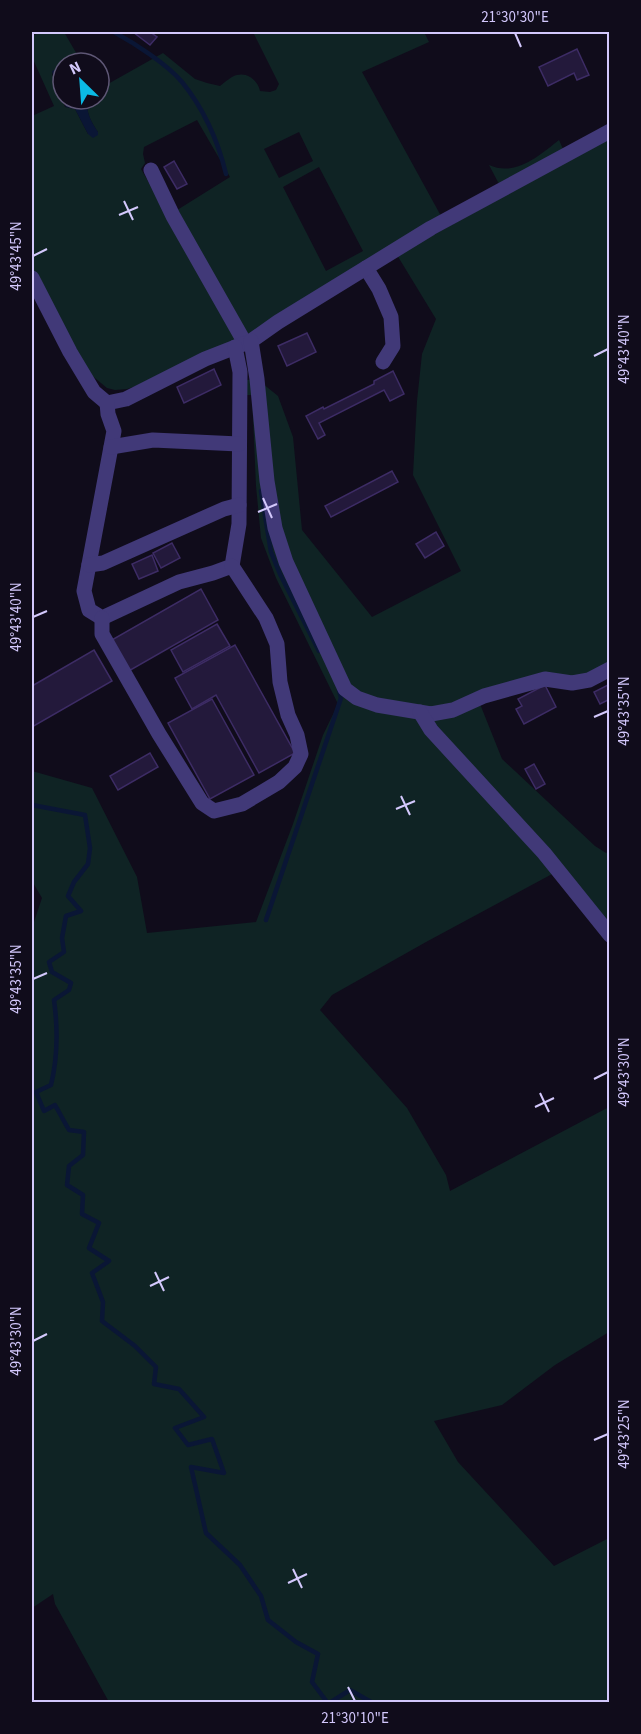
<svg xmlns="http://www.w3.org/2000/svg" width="641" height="1734" font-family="'Source Sans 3',sans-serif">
<rect width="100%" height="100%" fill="#100c1b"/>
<!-- green -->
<g fill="#0f2324" fill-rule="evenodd">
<path d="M41,32H64L82,63L72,61L63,63V66L53,71L52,74L65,107L75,109L88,134L98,132C91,122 85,111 88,99H99V89L163,53L195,79L207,83L220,86C225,82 232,76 237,75C248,72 258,81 260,91L270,92L276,90L279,84L254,34V32H424L429,42L362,72L441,216L245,336L174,212L230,177L197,120L144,147L143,154L145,163L141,169L238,340L146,383L127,389L115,390L107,388L84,369L32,269V116L54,106L32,57V36ZM299,132L313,161L279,178L264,149ZM319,167L363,251L326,271L283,187Z"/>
<polygon points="609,138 609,664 588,674 480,704 502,759 595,846 606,853 609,851 609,928 554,873 426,942 332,995 320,1010 407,1108 446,1175 450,1191 609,1107 609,1332 555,1365 502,1405 434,1421 458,1462 554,1566 609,1538 609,1702 109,1702 55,1604 53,1594 32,1608 32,928 42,898 32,881 32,771 92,788 137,877 147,933 256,922 293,824 323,735 338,704 276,578 261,538 256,486 252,395 246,395 247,380 257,379 278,396 293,437 302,530 372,617 461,571 413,475 417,401 422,354 436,319 397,255"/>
<path d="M559,140L563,149L499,184L489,165C515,177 539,156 559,140Z"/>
</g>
<!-- water -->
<path fill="#0a1635" d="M63,66V99H88C85,111 91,122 98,132V135L93,138L88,134L75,109L66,107L54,79L52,71Z"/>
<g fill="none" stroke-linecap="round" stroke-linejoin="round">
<!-- stream -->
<g stroke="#0a1635" stroke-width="4.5">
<path d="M114,32C134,43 167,64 182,82C204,109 218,141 226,174"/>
<polyline points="261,491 271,552 280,574 319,651"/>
<path d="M32,805L85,815L90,848L88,864L74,882L68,896L81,911L66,916L62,938L64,952L49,962L52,972L71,983L69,990L54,1000C58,1029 58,1056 51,1085L36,1092L44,1111L55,1105L69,1130L84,1132L83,1155L69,1166L67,1185L83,1195L82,1214L99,1223L89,1248L109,1261L92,1273L103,1302L102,1321L135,1346L156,1367L154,1384L179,1389L204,1417L175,1428L188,1445L212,1439L224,1473L191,1467L206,1533L240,1565L261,1596L268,1620L296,1642L318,1654L312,1682L327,1702"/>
<polyline points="266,920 341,698 339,690"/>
<polyline points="331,1702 350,1690 371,1702"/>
</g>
</g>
<!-- building -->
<g fill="#23193b" stroke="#3d2c65" stroke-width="1.5">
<polygon points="133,32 150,32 157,37 150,45"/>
<polygon points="577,49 589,75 577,80 574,73 548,86 539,67"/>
<polygon points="174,161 187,184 177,189 164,167"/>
<polygon points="307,333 316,352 287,366 278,346"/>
<polygon points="214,369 221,385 184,403 177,387"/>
<polygon points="393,371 404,394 390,401 384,390 319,423 325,435 318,439 306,416 323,407 324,409 374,384 374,381"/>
<polygon points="392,471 398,482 331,517 325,506"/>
<polygon points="436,532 444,546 425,558 416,544"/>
<polygon points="172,543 180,558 161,568 153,553"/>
<polygon points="152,555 158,571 139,579 132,564"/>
<polygon points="201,589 218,620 127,672 110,641"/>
<polygon points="217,624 230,646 183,672 171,650"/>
<polygon points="235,645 295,753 259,773 216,695 192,709 175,678"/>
<polygon points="94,650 112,681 32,727 32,686"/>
<polygon points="610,684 610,699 600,704 594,692"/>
<polygon points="545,685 556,707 524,724 516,709 522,706 518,699"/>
<polygon points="212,699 254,775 210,799 168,723"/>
<polygon points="150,753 158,767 118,790 110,776"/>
<polygon points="534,764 545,784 536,789 525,769"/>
</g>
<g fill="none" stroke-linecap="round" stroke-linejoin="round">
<!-- minor -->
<g stroke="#413978" stroke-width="15">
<polyline points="151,170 173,216 245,343"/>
<polyline points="366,268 379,289 391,317 393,346 383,362"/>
<polyline points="32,278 70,352 94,392 107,403 126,399 205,359 251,341 278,322 431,228 610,131"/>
<polyline points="251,341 257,379 267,481 275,528 286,562 345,689 357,698 377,705 431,714 453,710 484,696 545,679 572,683 589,680 610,669"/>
<polyline points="107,403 108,414 114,431 84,591 89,610 102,618 179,582 213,573 232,566 239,524 240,372 235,347"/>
<polyline points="111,447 153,440 239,444"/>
<polyline points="89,565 103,563 224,509 239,505"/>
<polyline points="102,618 102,634 159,734 202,803 214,811 242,804 279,782 295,767 301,754 297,735 288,715 280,682 277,644 266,618 232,566"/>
<polyline points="420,712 431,730 544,853 610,935"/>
</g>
</g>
<!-- ticks -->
<path fill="none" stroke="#d3c8fc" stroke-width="2" d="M515,33L521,47M124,201L133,220M119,215L138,207M33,256L47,249M594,356L608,349M263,498L272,518M258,512L277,504M33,617L47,611M594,717L608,711M401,796L410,815M396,809L415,801M33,979L47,973M594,1079L608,1072M540,1093L549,1112M535,1107L554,1098M155,1272L164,1291M150,1286L169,1277M33,1341L47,1334M594,1440L608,1434M293,1569L302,1588M288,1583L307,1574M348,1687L355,1701"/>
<!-- border -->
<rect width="641" height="1734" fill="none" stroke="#100c1b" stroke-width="66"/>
<!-- north arrow -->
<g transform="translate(81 81) rotate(335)"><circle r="28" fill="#100c1b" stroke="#5e5775" stroke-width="1.5"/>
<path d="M0-4.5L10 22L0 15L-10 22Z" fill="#0bbae5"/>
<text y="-9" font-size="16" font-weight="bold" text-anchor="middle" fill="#d3c8fc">N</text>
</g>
<rect x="33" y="33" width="575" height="1668" fill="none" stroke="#d3c8fc" stroke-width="2"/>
<g font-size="15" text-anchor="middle" fill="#d3c8fc">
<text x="515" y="22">21°30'30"E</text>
<text transform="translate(16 256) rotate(-90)" y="5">49°43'45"N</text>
<text transform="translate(624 349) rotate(-90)" y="5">49°43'40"N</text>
<text transform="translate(16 617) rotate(-90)" y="5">49°43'40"N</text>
<text transform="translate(624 711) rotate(-90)" y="5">49°43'35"N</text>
<text transform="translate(16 979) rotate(-90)" y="5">49°43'35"N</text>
<text transform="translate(624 1072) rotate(-90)" y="5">49°43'30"N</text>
<text transform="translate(16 1341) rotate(-90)" y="5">49°43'30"N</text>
<text transform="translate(624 1434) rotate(-90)" y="5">49°43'25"N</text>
<text x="355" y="1723">21°30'10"E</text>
</g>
</svg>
